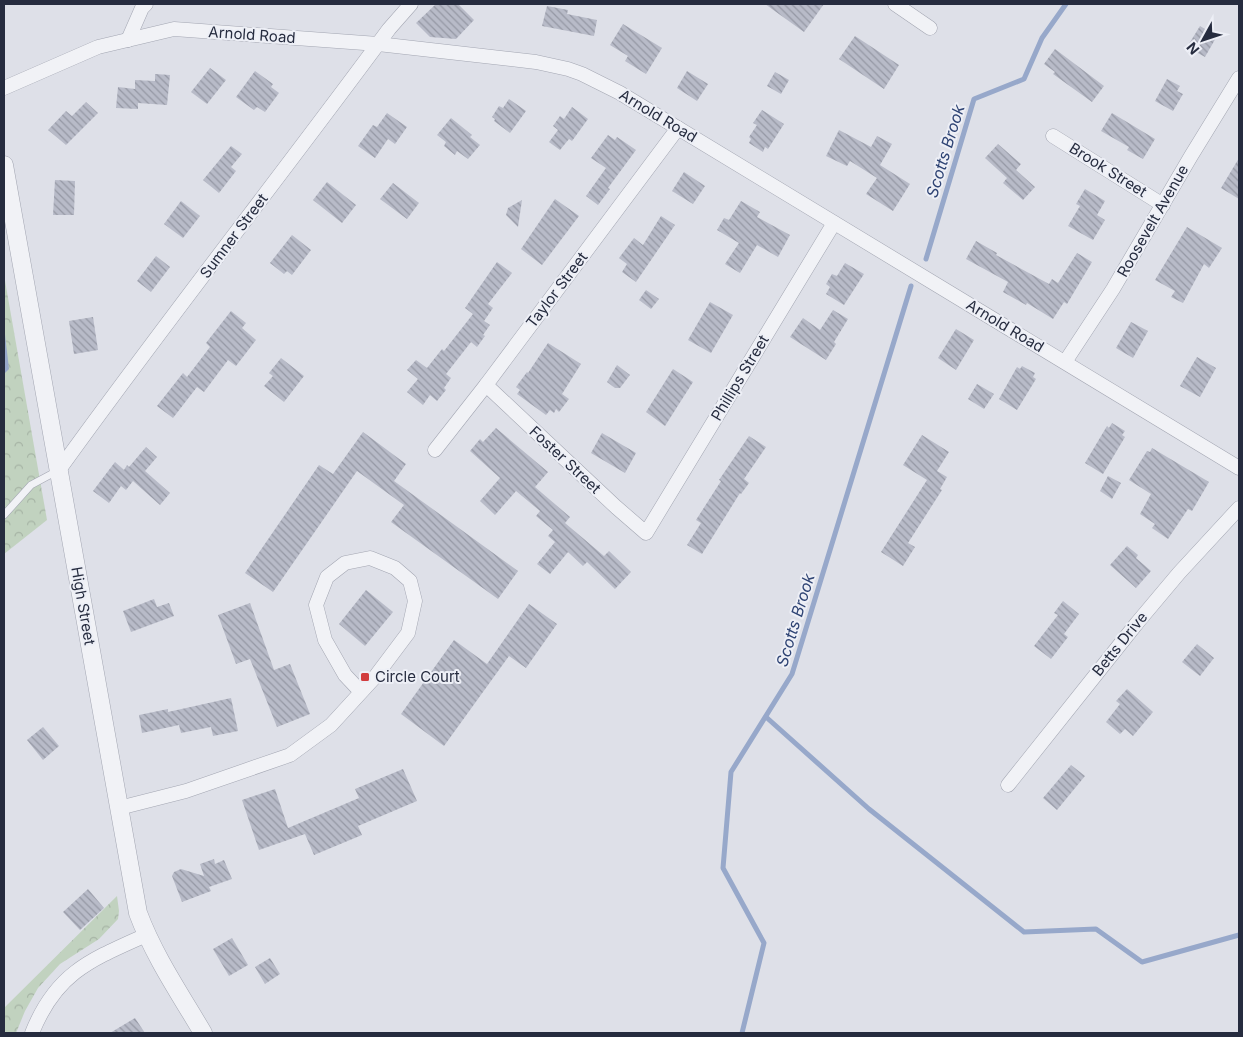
<svg xmlns="http://www.w3.org/2000/svg" width="1243" height="1037" font-family="Inter,sans-serif">
<defs>
<pattern id="forest-crowns" width="20" height="18" patternUnits="userSpaceOnUse" patternTransform="scale(1.25)"><rect width="20" height="18" fill="#c1d2bf"/><path d="M2 6a3 3 0 1 1 6 0M12 15a3 3 0 1 1 6 0" fill="none" stroke="#a6b4a5"/></pattern>
<pattern id="building-back-hatch" width="6" height="6" patternUnits="userSpaceOnUse" patternTransform="scale(1.25)"><rect width="6" height="6" fill="#b8bbc8"/><path d="M-1 5l2 2M0 0l6 6M5-1l2 2" fill="none" stroke="#9598a4"/></pattern>
</defs>
<rect width="100%" height="100%" fill="#dee0e8"/>
<!-- forest -->
<g fill="url(#forest-crowns)">
<polygon points="4,275 47,520 4,554"/>
<polygon points="117,896 119,911 118,919 99,939 60,964 38,988 25,1011 16,1033 4,1033 4,1008"/>
</g>
<!-- water -->
<polygon fill="#97a8ca" points="4,326 9,369 4,374"/>
<g fill="none" stroke-linecap="round" stroke-linejoin="round">
<!-- stream -->
<g stroke="#97a8ca" stroke-width="5">
<polyline points="926,259 974,99 1024,79 1042,38 1066,4"/>
<polyline points="766,717 869,809 1024,932 1096,929 1142,962 1239,935"/>
<polyline points="742,1033 764,943 723,868 731,772 792,674 911,286"/>
</g>
</g>
<!-- building -->
<g fill="url(#building-back-hatch)">
<polygon points="436,4 458,4 474,20 456,39 430,37 416,23"/>
<polygon points="765,4 824,4 804,32"/>
<polygon points="547,6 568,10 567,14 597,20 594,36 542,26"/>
<polygon points="623,24 662,48 646,74 625,61 628,56 610,45"/>
<polygon points="1200,26 1217,36 1205,57 1187,47"/>
<polygon points="855,36 899,65 884,89 839,59"/>
<polygon points="1055,49 1104,86 1092,102 1053,74 1055,72 1044,64"/>
<polygon points="210,68 226,80 207,104 191,92"/>
<polygon points="255,71 273,84 271,87 279,93 265,112 257,107 254,110 236,97"/>
<polygon points="687,71 708,84 697,101 677,88"/>
<polygon points="775,72 789,80 781,94 767,86"/>
<polygon points="155,74 170,75 167,105 138,103 138,109 116,108 118,87 135,89 135,80 155,81"/>
<polygon points="1167,79 1180,86 1177,91 1183,94 1173,111 1155,101"/>
<polygon points="509,99 526,111 510,133 494,121 495,119 492,117 499,106 503,108"/>
<polygon points="86,102 98,113 66,145 48,130 66,111 72,116"/>
<polygon points="572,107 588,119 572,141 569,139 560,150 549,142 558,130 553,126 560,116 564,119"/>
<polygon points="762,110 784,124 768,149 765,147 763,152 749,143 751,139 749,137 757,125 753,123"/>
<polygon points="387,113 407,127 395,144 388,139 375,158 358,146 373,125 377,127"/>
<polygon points="1112,113 1155,139 1143,159 1127,150 1129,147 1101,131"/>
<polygon points="451,118 472,135 470,137 480,145 468,159 457,151 455,155 444,146 446,142 437,135"/>
<polygon points="839,130 871,147 877,136 892,144 880,165 910,184 893,211 866,194 877,178 850,161 847,166 826,156"/>
<polygon points="608,135 615,140 617,137 636,150 608,188 610,189 598,205 586,196 606,168 591,158"/>
<polygon points="998,144 1021,164 1016,170 1035,187 1023,200 1003,183 1007,178 985,158"/>
<polygon points="231,146 242,154 231,167 236,171 219,193 203,180"/>
<polygon points="1239,158 1239,199 1221,188"/>
<polygon points="684,172 705,186 693,204 672,191"/>
<polygon points="55,180 75,181 74,215 53,215"/>
<polygon points="327,182 356,205 342,223 313,200"/>
<polygon points="393,183 419,203 407,219 380,199"/>
<polygon points="1085,189 1105,201 1097,215 1105,220 1093,240 1068,226 1080,206 1076,204"/>
<polygon points="555,199 579,216 542,265 521,249"/>
<polygon points="522,200 518,227 506,215 508,208"/>
<polygon points="181,201 200,216 183,238 164,224"/>
<polygon points="741,201 760,212 757,217 790,235 778,257 757,245 740,273 725,264 739,243 717,230 724,218 729,220"/>
<polygon points="661,216 675,225 636,282 622,272 627,264 619,258 634,238 643,245"/>
<polygon points="1187,227 1222,248 1209,268 1204,264 1183,303 1171,297 1175,291 1155,280"/>
<polygon points="292,235 311,250 292,275 287,271 284,274 270,263"/>
<polygon points="976,241 997,253 996,255 1049,284 1052,279 1058,283 1077,253 1092,262 1067,304 1064,302 1053,319 1027,303 1026,305 1003,292 1008,282 966,259"/>
<polygon points="156,256 170,267 151,292 137,281"/>
<polygon points="497,262 512,273 488,304 493,308 484,321 490,325 483,335 485,336 477,347 471,342 446,374 451,378 444,388 446,390 437,401 430,395 423,405 407,392 418,379 407,370 416,360 427,368 442,349 444,351 473,314 465,308"/>
<polygon points="845,263 864,274 844,305 826,294 830,287 826,284 832,274 837,276"/>
<polygon points="646,290 659,299 651,309 639,300"/>
<polygon points="710,302 733,315 711,353 688,340"/>
<polygon points="833,310 848,319 834,342 836,344 826,360 790,337 803,318 820,330"/>
<polygon points="231,311 246,323 242,328 256,340 236,366 228,360 204,392 197,387 173,418 157,406 183,373 187,377 210,347 206,343"/>
<polygon points="93,317 98,350 74,354 69,321"/>
<polygon points="1131,322 1148,331 1133,358 1116,348"/>
<polygon points="956,329 974,340 956,370 938,358"/>
<polygon points="548,343 581,364 562,394 569,399 559,412 556,409 554,413 550,410 546,415 517,394 520,390 516,387 527,372 528,373"/>
<polygon points="1197,357 1216,368 1200,397 1180,386"/>
<polygon points="281,358 304,376 284,402 264,386 273,376 269,373"/>
<polygon points="617,365 630,375 620,388 615,388 607,382"/>
<polygon points="1022,366 1035,373 1033,377 1036,379 1017,410 999,399 1017,367 1020,369"/>
<polygon points="673,369 693,382 665,426 646,412"/>
<polygon points="977,384 994,394 984,409 968,399"/>
<polygon points="1112,423 1125,431 1122,435 1125,437 1103,474 1085,463 1107,426 1109,428"/>
<polygon points="496,428 548,472 535,487 570,517 565,523 604,556 609,551 631,572 615,589 587,562 583,566 568,552 550,574 537,564 555,542 548,536 553,530 536,516 540,511 516,491 495,515 480,501 500,478 470,451 480,439 483,442"/>
<polygon points="363,432 406,464 394,481 518,571 498,599 391,522 404,505 357,471 273,592 245,573 319,465 333,474"/>
<polygon points="602,433 636,453 625,473 591,453"/>
<polygon points="922,435 949,452 937,471 947,477 940,489 942,490 908,543 915,547 903,566 881,552 927,480 903,465"/>
<polygon points="749,436 766,447 744,479 749,483 741,494 740,493 702,554 687,545 701,523 696,520 721,481 719,480"/>
<polygon points="146,447 157,457 145,471 170,493 160,505 133,481 126,490 121,486 109,503 93,491 115,462 124,470 127,465 129,467"/>
<polygon points="1152,448 1209,482 1192,511 1188,509 1168,539 1152,528 1155,524 1140,514 1151,494 1129,480 1147,451 1150,452"/>
<polygon points="1108,476 1121,483 1112,499 1100,491"/>
<polygon points="1127,546 1138,555 1136,558 1151,571 1136,588 1110,565"/>
<polygon points="366,590 393,612 365,646 339,624"/>
<polygon points="154,599 157,607 169,603 174,616 131,632 123,611"/>
<polygon points="1063,601 1079,614 1064,634 1068,637 1051,659 1034,646 1058,615 1054,613"/>
<polygon points="250,603 274,670 290,664 310,714 277,727 250,659 236,664 218,615"/>
<polygon points="529,604 557,624 526,668 509,656 444,746 401,714 454,640 487,664"/>
<polygon points="1197,644 1214,658 1200,676 1182,662"/>
<polygon points="1127,689 1153,712 1133,736 1125,729 1120,734 1106,722 1120,704 1116,701"/>
<polygon points="231,698 238,731 213,736 211,727 181,733 179,725 142,733 139,715 168,709 168,712"/>
<polygon points="43,727 59,746 43,760 27,740"/>
<polygon points="1071,765 1085,776 1057,810 1043,798"/>
<polygon points="403,769 417,801 358,826 362,835 314,855 305,834 259,850 242,800 275,789 288,828 359,798 355,789"/>
<polygon points="214,859 215,864 224,860 232,879 209,887 211,891 182,902 172,876 174,872 181,869 204,876 200,864"/>
<polygon points="88,889 104,908 80,930 63,912"/>
<polygon points="232,938 248,965 229,976 213,949"/>
<polygon points="270,958 280,974 265,984 255,967"/>
<polygon points="135,1018 145,1033 110,1033"/>
</g>
<g fill="none" stroke-linecap="round" stroke-linejoin="round">
<defs>
<polyline id="service" points="4,515 31,485 59,470"/>
<g id="minor">
<polyline points="895,4 930,28"/>
<polyline points="128,40 142,8 146,4"/>
<polyline points="4,88 98,47 174,29 378,44 536,62 568,69 582,74 620,93 1239,468"/>
<polyline points="1053,136 1163,205"/>
<polyline points="1065,362 1113,289 1191,156 1239,78"/>
<polyline points="486,385 616,507 646,533 834,223"/>
<polyline points="435,450 486,385 678,128"/>
<path d="M59,470C166,321 280,177 389,29L411,4"/>
<polyline points="1008,785 1137,623 1179,573 1239,508"/>
<polyline points="119,808 186,791 290,755 331,725 375,677 408,633 415,601 410,581 395,568 370,558 345,563 327,577 316,605 325,640 345,675 361,692"/>
<path d="M32,1033C56,973 90,960 146,935"/>
</g>
<path id="tertiary" d="M4,165L138,913C154,956 180,994 203,1033"/>
</defs>
<!-- service casing -->
<use href="#service" stroke="#a3a6b2" stroke-width="8"/>
<!-- minor casing -->
<use href="#minor" stroke="#a3a6b2" stroke-width="15"/>
<!-- tertiary casing -->
<use href="#tertiary" stroke="#a3a6b2" stroke-width="19"/>
<!-- service -->
<use href="#service" stroke="#f1f2f6" stroke-width="7"/>
<!-- minor -->
<use href="#minor" stroke="#f1f2f6" stroke-width="14"/>
<!-- tertiary -->
<use href="#tertiary" stroke="#f1f2f6" stroke-width="18"/>
</g>
<!-- markers -->
<rect fill="#d23d3e" stroke="#edeff6" stroke-width="2" x="360" y="672" width="10" height="10" rx="2.5"/>
<g text-anchor="middle" stroke-width="4" stroke-linejoin="round" paint-order="stroke">
<!-- street labels -->
<g font-size="15" fill="#262c3f" stroke="#edeff6">
<text transform="translate(252 35) rotate(4)" y="5">Arnold Road</text>
<text transform="translate(658 116) rotate(31)" y="5">Arnold Road</text>
<text transform="translate(1108 170) rotate(32)" y="5">Brook Street</text>
<text transform="translate(1153 221) rotate(-60)" y="5">Roosevelt Avenue</text>
<text transform="translate(234 236) rotate(-53)" y="5">Sumner Street</text>
<text transform="translate(557 290) rotate(-53)" y="5">Taylor Street</text>
<text transform="translate(1005 326) rotate(31)" y="5">Arnold Road</text>
<text transform="translate(740 378) rotate(-59)" y="5">Phillips Street</text>
<text transform="translate(565 460) rotate(43)" y="5">Foster Street</text>
<text transform="translate(83 606) rotate(80)" y="5">High Street</text>
<text transform="translate(1120 644) rotate(-51)" y="5">Betts Drive</text>
</g>
<!-- poi labels -->
<g font-size="15" fill="#262c3f" stroke="#edeff6" text-anchor="start">
<text x="375" y="682">Circle Court</text>
</g>
<!-- water labels -->
<g font-size="16" font-style="italic" fill="#2f4474" stroke="#edeff6">
<text transform="translate(945 151) rotate(-73)" y="6">Scotts Brook</text>
<text transform="translate(795 620) rotate(-73)" y="6">Scotts Brook</text>
</g>
</g>
<!-- border -->
<rect width="1243" height="1037" fill="none" stroke="#262c3f" stroke-width="10"/>
<!-- north arrow -->
<g transform="translate(1203 40) rotate(230)" stroke="#edeff6" stroke-width="4" paint-order="stroke">
<path d="M0-4L9 19L0 12L-9 19Z" fill="#262c3f"/>
<text y="-8" font-size="14" font-weight="bold" text-anchor="middle" fill="#262c3f">N</text>
</g>
</svg>
